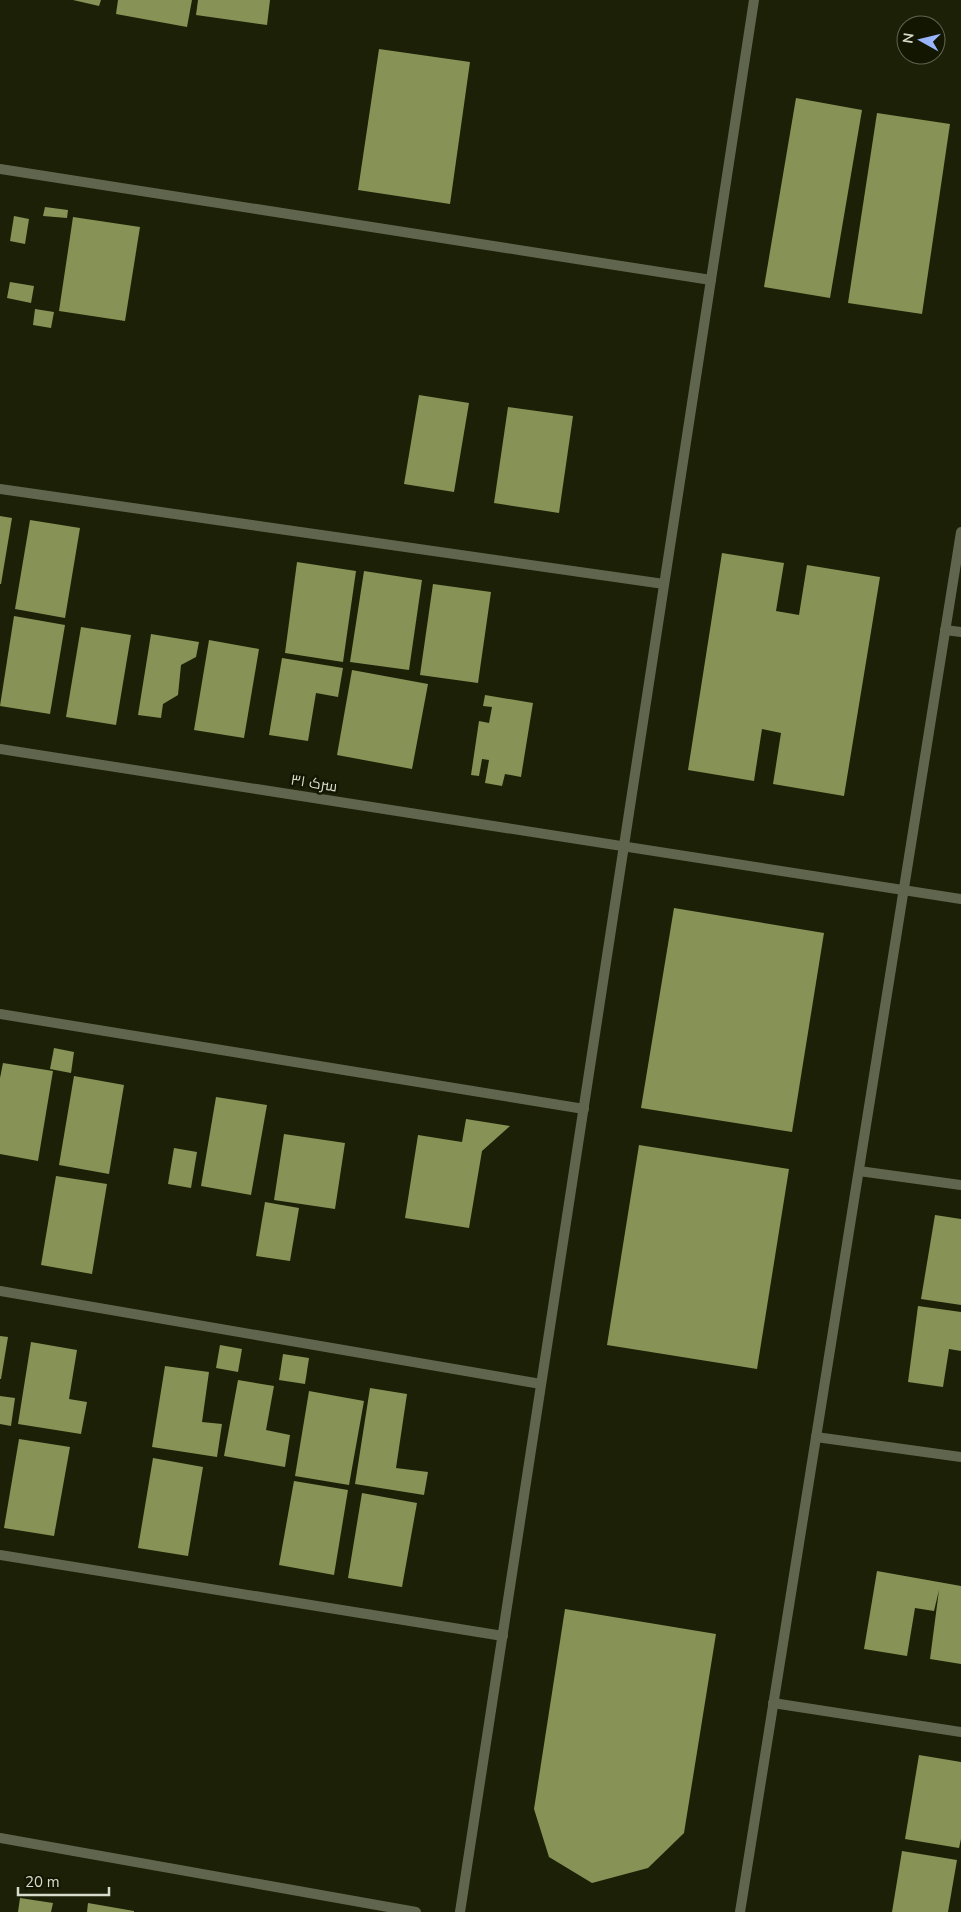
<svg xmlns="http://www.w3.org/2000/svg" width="961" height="1912" font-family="'Nunito Sans',Cairo,sans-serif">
<rect width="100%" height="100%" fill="#1c2006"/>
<!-- building -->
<g fill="#879256">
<polygon points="73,0 101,0 99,6"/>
<polygon points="118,0 192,0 187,27 116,14"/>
<polygon points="198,0 270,0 267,25 196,15"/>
<polygon points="379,49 470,62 450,204 358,190"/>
<polygon points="796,98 862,110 830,298 764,287"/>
<polygon points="877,113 950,124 922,314 848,303"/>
<polygon points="45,207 68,210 67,218 43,216"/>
<polygon points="14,216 29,219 25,244 10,241"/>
<polygon points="73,217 140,227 125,321 59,311"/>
<polygon points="10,282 34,286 31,303 7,298"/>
<polygon points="35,309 54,312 51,328 33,325"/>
<polygon points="419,395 469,403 454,492 404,484"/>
<polygon points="508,407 573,416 559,513 494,503"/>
<polygon points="0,516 12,518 1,584 0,584"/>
<polygon points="30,520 80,528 65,618 15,609"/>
<polygon points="722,553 784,563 776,611 799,615 807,565 880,577 844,796 773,784 781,733 762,729 754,781 688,770"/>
<polygon points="297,562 356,571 343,662 285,653"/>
<polygon points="364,571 422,580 409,670 350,662"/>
<polygon points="433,584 491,592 478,683 420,675"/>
<polygon points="14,616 65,625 50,714 0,706"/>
<polygon points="81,627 131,635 116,725 66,717"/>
<polygon points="151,634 199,642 196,657 181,665 178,695 163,704 161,718 138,715"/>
<polygon points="209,640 259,649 244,738 194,730"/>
<polygon points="282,658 343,668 338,697 316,693 308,741 269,735"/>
<polygon points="352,670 428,684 412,769 337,755"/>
<polygon points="485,695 533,703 521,777 505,774 502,786 485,783 489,760 482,759 479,776 471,775 479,721 489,723 492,707 483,706"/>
<polygon points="674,908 824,933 792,1132 641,1108"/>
<polygon points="54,1048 74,1052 71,1073 50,1069"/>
<polygon points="3,1063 53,1071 38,1161 0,1154 0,1078"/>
<polygon points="74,1076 124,1085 109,1174 59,1165"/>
<polygon points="216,1097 267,1105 251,1195 201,1186"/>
<polygon points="466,1119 510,1126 482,1151 469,1228 405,1218 418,1135 462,1142"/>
<polygon points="284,1134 345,1143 335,1209 274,1200"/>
<polygon points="639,1145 789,1169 757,1369 607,1345"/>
<polygon points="174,1148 197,1152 191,1188 168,1184"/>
<polygon points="56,1176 107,1184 92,1274 41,1265"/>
<polygon points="265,1202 299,1208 290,1261 256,1256"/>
<polygon points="935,1215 961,1219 961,1305 921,1299"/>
<polygon points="918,1306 961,1312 961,1351 949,1349 943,1387 908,1382"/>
<polygon points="0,1336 8,1337 1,1379 0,1379"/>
<polygon points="31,1342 77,1350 69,1399 87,1402 81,1434 18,1424"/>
<polygon points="220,1345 242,1349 238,1372 216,1368"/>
<polygon points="283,1354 309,1358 305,1384 279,1380"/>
<polygon points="165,1366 209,1372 202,1422 222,1424 217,1457 152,1447"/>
<polygon points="238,1380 274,1386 266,1430 290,1435 285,1467 224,1456"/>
<polygon points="370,1388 407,1394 396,1468 428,1472 424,1495 355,1484"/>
<polygon points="309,1391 364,1401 349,1485 295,1476"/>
<polygon points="0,1396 15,1398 11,1426 0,1424"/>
<polygon points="19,1439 70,1447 54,1536 4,1528"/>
<polygon points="153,1458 203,1467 188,1556 138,1548"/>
<polygon points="294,1481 348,1490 334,1575 279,1565"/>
<polygon points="362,1493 417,1503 402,1587 348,1578"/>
<polygon points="877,1571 961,1586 961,1664 930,1659 939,1590 934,1611 915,1608 907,1656 864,1649"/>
<polygon points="565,1609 716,1634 684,1833 648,1868 592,1883 549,1857 534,1809"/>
<polygon points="919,1755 961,1762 961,1839 959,1848 905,1839"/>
<polygon points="902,1851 957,1860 948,1912 892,1912"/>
<polygon points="20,1898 53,1903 51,1912 18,1912"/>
<polygon points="88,1903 134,1911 134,1912 87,1912"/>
</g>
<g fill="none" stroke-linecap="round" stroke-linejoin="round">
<!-- street -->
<g stroke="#60664d" stroke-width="10">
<polyline points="0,169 711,280"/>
<polyline points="0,489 664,584"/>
<polyline points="945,630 961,632"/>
<polyline points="0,749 961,899"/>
<polyline points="0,1014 584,1109"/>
<polyline points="859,1171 961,1185"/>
<polyline points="0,1291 541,1384"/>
<polyline points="816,1437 961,1457"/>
<polyline points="0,1555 503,1636"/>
<polyline points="773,1703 961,1732"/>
<polyline points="0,1838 416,1912"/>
<polyline points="460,1912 754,0"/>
<polyline points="740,1912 961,532"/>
</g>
</g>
<g text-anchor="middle" stroke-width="5" stroke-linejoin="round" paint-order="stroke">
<!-- street labels -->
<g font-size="15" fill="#d7dbcb" stroke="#131600">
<text transform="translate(314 783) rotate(9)" y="5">سرک ۳۱</text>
</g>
</g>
<!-- north arrow -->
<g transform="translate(921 40) rotate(278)"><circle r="24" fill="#131600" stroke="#616551"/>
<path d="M0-4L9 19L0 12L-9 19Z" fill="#99b5fd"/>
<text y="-8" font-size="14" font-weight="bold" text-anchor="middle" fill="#d7dbcb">N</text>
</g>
<!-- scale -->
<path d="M18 1887v8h91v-8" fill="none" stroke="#d7dbcb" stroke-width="2.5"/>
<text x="25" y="1887" font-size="15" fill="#d7dbcb" stroke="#131600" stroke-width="4" paint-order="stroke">20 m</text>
</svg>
